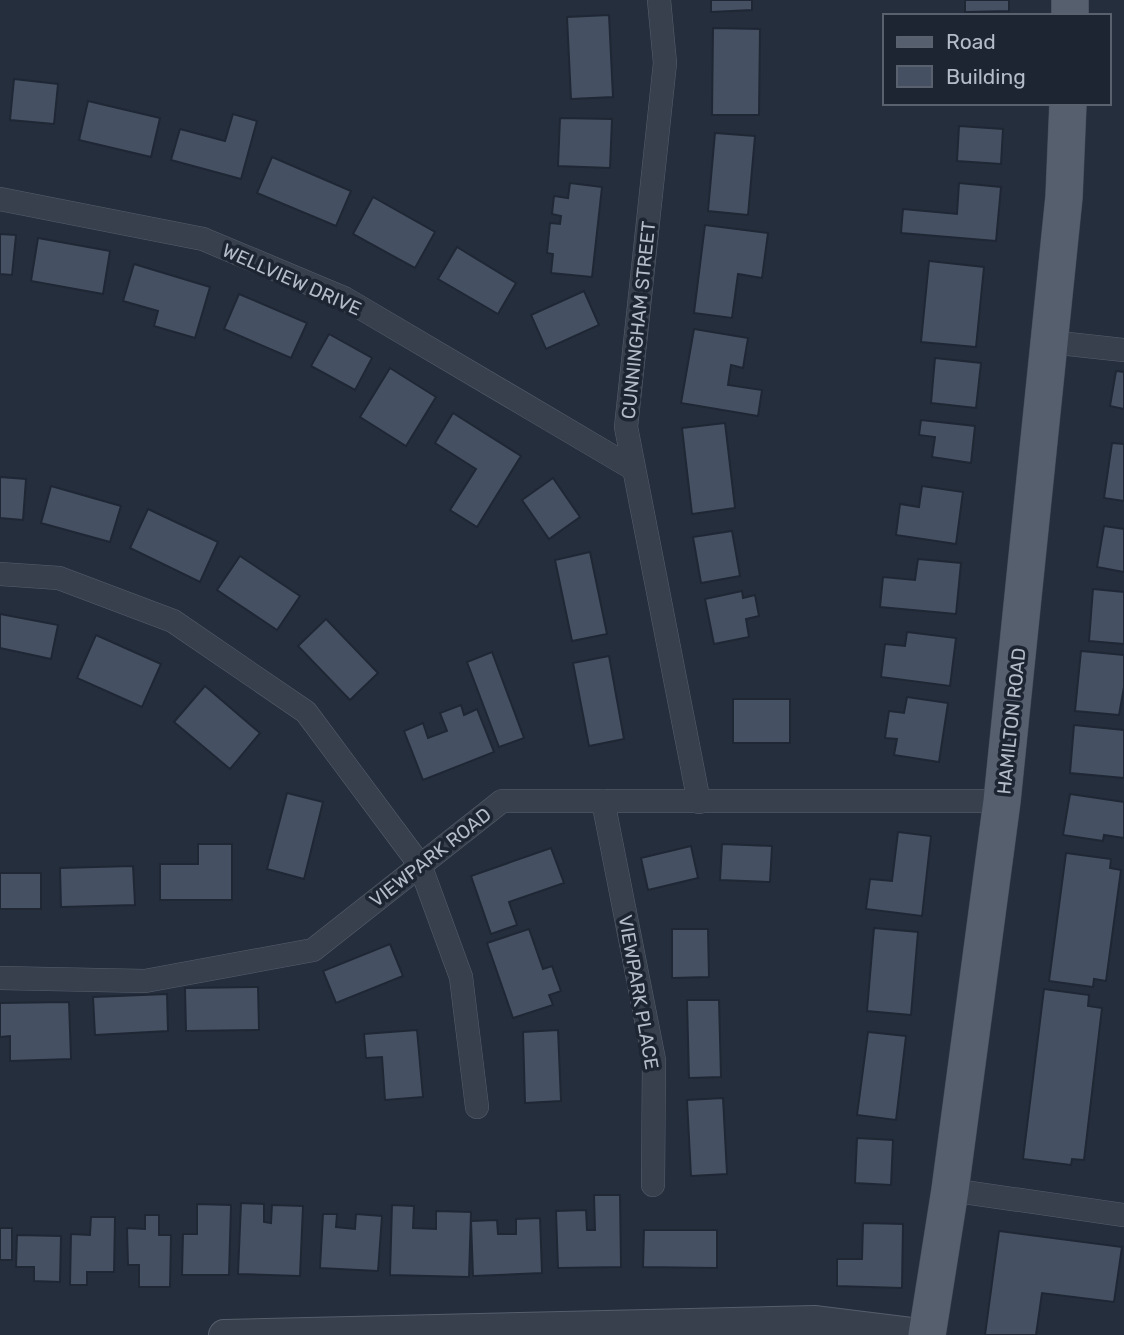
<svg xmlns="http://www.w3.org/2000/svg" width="1124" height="1335" font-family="Rubik,sans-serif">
<rect width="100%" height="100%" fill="#242e3d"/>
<!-- building -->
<g fill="#455162" stroke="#1f2735" stroke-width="2">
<polygon points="711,0 752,0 752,10 711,12"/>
<polygon points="965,0 1009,0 1009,11 965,12"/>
<polygon points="609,15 613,97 571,99 567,17"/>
<polygon points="713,28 760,29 759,115 712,115"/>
<polygon points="14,79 58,84 54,124 10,120"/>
<polygon points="88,101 160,118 151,157 79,140"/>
<polygon points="233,114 257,121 241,179 171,160 180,129 225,141"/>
<polygon points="560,118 612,119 610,168 558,166"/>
<polygon points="959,126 1003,129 1001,164 957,161"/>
<polygon points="715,133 755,136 748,215 708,211"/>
<polygon points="272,157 351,191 336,226 257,193"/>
<polygon points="570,183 602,187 592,277 551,273 553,254 547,253 550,223 560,224 561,216 552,214 554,196 568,198"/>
<polygon points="959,183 1001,187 996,241 901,233 903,209 957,214"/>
<polygon points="373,197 435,232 415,268 353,234"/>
<polygon points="705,225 768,233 762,278 738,274 732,318 694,313"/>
<polygon points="0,234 16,235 12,275 0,274"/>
<polygon points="38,238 110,251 103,294 31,281"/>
<polygon points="457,247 516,283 498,314 438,279"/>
<polygon points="929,261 984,267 976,347 921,342"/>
<polygon points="134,264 210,287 195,338 154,326 158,311 123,301"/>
<polygon points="584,291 599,325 546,349 531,315"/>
<polygon points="239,294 307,323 291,358 224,329"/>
<polygon points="694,329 748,338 743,368 731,365 728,385 762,390 758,416 681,403"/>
<polygon points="329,334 372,358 355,390 311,366"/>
<polygon points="935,358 981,363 976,408 931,403"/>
<polygon points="390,368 436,397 406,446 360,417"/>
<polygon points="1116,371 1124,372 1124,409 1110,406"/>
<polygon points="453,413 521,456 477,527 450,510 476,469 435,443"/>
<polygon points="921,420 975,426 971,463 932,457 935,437 919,435"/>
<polygon points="725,423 735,508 692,514 682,428"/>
<polygon points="1112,443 1124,444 1124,501 1104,498"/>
<polygon points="0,477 26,479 23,520 0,518"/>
<polygon points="553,478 580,517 549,539 522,500"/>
<polygon points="51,486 121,506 110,542 41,523"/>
<polygon points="922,486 963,492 956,544 896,535 900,504 919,507"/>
<polygon points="148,509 218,542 200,582 130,548"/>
<polygon points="1104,526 1124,529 1124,572 1097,567"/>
<polygon points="732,531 740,576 701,583 693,537"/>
<polygon points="590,552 607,634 572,641 555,560"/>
<polygon points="240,556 300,596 277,630 217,590"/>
<polygon points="918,559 961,563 956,614 880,607 883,577 915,580"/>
<polygon points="1093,589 1124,592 1124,644 1089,641"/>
<polygon points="742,591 743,598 755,595 759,616 746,619 749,637 714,644 705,599"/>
<polygon points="0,614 58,625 51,659 0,648"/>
<polygon points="326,619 378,673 350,700 298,646"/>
<polygon points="907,632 956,638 950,686 881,677 885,644 905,646"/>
<polygon points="96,635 161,664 142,707 77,678"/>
<polygon points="1081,651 1124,655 1124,687 1119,715 1075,711"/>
<polygon points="492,652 524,738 499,747 467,662"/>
<polygon points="609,656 624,739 589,746 573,663"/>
<polygon points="205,686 260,733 230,769 174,722"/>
<polygon points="907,697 948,703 939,762 894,755 897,739 885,738 889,711 904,713"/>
<rect x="733" y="699" width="57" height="44"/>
<polygon points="461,705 464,715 477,709 494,752 423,780 404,731 423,723 428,738 447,731 440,713"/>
<polygon points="1074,725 1124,730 1124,778 1070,773"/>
<polygon points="287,793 323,802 304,879 267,869"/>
<polygon points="1070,794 1124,802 1124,838 1104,835 1103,841 1063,835"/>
<polygon points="898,832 931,836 922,916 866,909 870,879 892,881"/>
<polygon points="198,844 232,844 232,900 160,900 160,864 198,864"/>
<polygon points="722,844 772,846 770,882 720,880"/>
<polygon points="691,846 698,878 648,890 641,858"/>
<polygon points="551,848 564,883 509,902 517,925 491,934 471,876"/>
<polygon points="1066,853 1111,859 1110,868 1121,870 1106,981 1094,979 1093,987 1049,981"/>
<polygon points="133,866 135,905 61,907 60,868"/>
<rect x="0" y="873" width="41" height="36"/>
<polygon points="874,928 918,932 911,1015 867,1011"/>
<polygon points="529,929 543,969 552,966 561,991 549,995 553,1005 513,1018 487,943"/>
<polygon points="672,929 708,929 709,977 672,978"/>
<polygon points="390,944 403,976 336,1003 323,971"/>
<polygon points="258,987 259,1030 186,1031 185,988"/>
<polygon points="1044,989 1089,995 1088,1006 1102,1008 1084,1160 1072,1159 1071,1165 1023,1159"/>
<polygon points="167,994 168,1031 95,1035 93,997"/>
<polygon points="687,1000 719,1000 721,1077 689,1078"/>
<polygon points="69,1002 71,1059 10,1061 10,1036 0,1037 0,1003"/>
<polygon points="417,1030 423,1097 385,1100 382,1057 366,1058 364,1034"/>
<polygon points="558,1030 561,1101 525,1103 523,1032"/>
<polygon points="868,1032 906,1036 896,1120 857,1115"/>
<polygon points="723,1098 727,1174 691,1176 687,1100"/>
<polygon points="857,1138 893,1140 891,1185 855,1183"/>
<polygon points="594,1195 620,1195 621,1267 558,1268 556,1211 586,1210 587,1230 595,1230"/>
<polygon points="241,1203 264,1204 264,1222 271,1223 272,1205 303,1206 300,1276 238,1274"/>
<polygon points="197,1204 231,1205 229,1275 182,1275 183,1234 197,1234"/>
<polygon points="392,1205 414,1206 413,1228 436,1229 436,1211 471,1212 469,1277 390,1275"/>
<polygon points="323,1214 337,1214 336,1227 355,1229 356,1214 382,1216 378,1271 320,1268"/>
<polygon points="145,1215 159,1215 159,1235 171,1235 170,1287 139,1287 139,1265 128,1265 127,1228 145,1229"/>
<polygon points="91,1217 115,1217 114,1272 87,1272 87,1285 70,1285 71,1234 90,1235"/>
<polygon points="540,1218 542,1273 473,1276 471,1221 497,1220 498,1234 516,1234 516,1219"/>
<polygon points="863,1223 903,1224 902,1288 837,1286 837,1259 862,1259"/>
<rect x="0" y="1228" width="12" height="32"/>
<polygon points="644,1230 717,1230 717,1268 643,1267"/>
<polygon points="999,1231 1122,1247 1114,1302 1042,1293 1036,1335 985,1335"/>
<polygon points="17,1235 61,1236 60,1282 34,1281 34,1267 16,1267"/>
</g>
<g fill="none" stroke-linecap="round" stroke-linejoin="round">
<defs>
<g id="minor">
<polyline points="659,0 665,63 626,427 699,802"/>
<polyline points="0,199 203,239 344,298 632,468"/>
<polyline points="1050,342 1124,350"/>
<polyline points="0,574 59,578 173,621 306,712 420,865 461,977 477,1107"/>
<polyline points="603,801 654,1060 653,1185"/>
<polyline points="0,978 145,981 313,950 502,801 1002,801"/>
<polyline points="950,1190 1124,1215"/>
</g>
<polyline id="tertiary" points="224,1335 814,1321 927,1335"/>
<g id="primary">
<polyline points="1070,0 1070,16"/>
<polyline points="927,1335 950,1190 1002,801 1064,197 1068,103"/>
</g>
</defs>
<!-- minor casing -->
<use href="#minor" stroke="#565e6c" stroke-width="24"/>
<!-- tertiary casing -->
<use href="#tertiary" stroke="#565e6c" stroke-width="32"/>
<!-- primary casing -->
<use href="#primary" stroke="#414957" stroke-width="38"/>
<!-- minor -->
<use href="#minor" stroke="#38404e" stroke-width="23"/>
<!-- tertiary -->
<use href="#tertiary" stroke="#38404e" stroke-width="30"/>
<!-- primary -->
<use href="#primary" stroke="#565f6e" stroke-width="37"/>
</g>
<g text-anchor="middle" stroke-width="7" stroke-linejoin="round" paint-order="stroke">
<!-- street labels -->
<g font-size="19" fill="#b4bbc9" stroke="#1d2533">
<text transform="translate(292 279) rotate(24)" y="7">WELLVIEW DRIVE</text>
<text transform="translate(638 320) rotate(-84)" y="7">CUNNINGHAM STREET</text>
<text transform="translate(1011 721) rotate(-84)" y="7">HAMILTON ROAD</text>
<text transform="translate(430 857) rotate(-38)" y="7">VIEWPARK ROAD</text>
<text transform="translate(639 992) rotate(80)" y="7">VIEWPARK PLACE</text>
</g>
</g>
<!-- legend -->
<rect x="883" y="14" width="228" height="91" fill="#1d2533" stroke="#59616f" stroke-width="2"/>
<rect x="897" y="37" width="35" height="10" fill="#565f6e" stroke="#59616f" stroke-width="2"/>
<text x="946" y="49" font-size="21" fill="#b4bbc9">Road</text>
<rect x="897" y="66" width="35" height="21" fill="#455162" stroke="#59616f" stroke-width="2"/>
<text x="946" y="84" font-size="21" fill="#b4bbc9">Building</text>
</svg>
